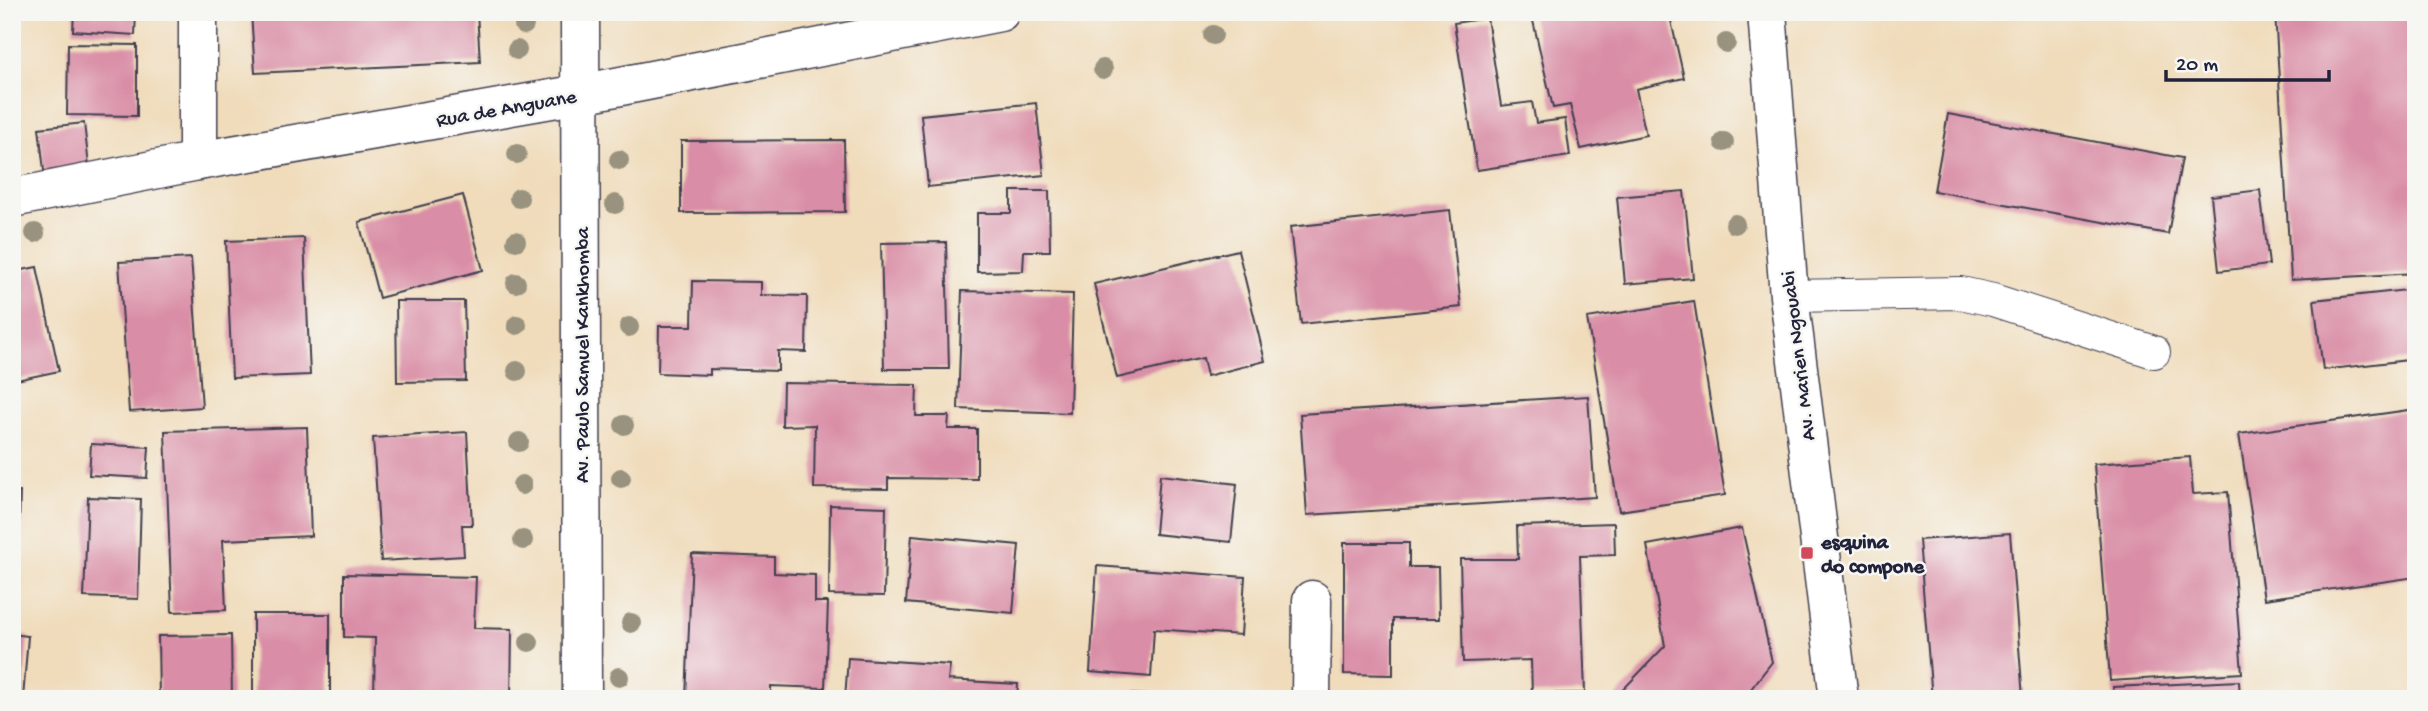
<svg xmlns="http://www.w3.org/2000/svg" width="2428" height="711" font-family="'Gochi Hand',sans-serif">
<rect width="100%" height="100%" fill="#f6f6f2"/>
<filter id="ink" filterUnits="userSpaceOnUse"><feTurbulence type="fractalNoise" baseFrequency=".0143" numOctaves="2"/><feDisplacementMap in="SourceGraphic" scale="14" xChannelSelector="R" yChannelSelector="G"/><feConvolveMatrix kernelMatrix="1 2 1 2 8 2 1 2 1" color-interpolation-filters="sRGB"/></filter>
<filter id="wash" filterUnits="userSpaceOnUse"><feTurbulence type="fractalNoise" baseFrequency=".00686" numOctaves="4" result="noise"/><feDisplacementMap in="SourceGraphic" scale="28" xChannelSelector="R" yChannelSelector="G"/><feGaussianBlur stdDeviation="1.57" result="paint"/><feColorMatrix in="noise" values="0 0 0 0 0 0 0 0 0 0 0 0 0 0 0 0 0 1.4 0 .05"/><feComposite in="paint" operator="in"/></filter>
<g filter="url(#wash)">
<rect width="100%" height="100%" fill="#f0dcbb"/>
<g id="blocks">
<!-- building -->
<g fill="#d98da6">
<polygon points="74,12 136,12 135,35 73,31"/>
<polygon points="251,12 477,12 480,62 255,73"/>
<polygon points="1531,12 1669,12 1684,78 1636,89 1646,135 1581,149 1570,105 1553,108"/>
<polygon points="2275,12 2416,12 2416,273 2291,280"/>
<polygon points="1487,18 1501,106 1532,102 1536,123 1565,119 1570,156 1477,170 1454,23"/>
<polygon points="68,44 137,45 137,116 67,115"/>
<polygon points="1036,103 1044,175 928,187 921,115"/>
<polygon points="1948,114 2182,158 2168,234 1934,191"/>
<polygon points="84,123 89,166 44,171 39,128"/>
<polygon points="844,140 845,212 681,213 681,141"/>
<polygon points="2260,190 2269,265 2219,271 2211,196"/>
<polygon points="1011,191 1049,191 1050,251 1024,251 1023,271 977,272 977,213 1011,213"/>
<polygon points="1684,191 1693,278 1625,284 1617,197"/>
<polygon points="463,195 483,270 379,298 359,222"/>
<polygon points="1450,210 1461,307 1301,324 1290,227"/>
<polygon points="304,238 310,375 232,378 226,241"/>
<polygon points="946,242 949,369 884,369 881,243"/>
<polygon points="1238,250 1265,361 1207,376 1203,358 1117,378 1094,284"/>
<polygon points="191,258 202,407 129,412 119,262"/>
<polygon points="37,267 59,371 12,381 12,272"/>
<polygon points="693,281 761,282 761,295 807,296 806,352 778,351 778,371 710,369 710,375 658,373 659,326 692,326"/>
<polygon points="2416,289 2416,359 2323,370 2314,300"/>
<polygon points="962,291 1073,294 1070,413 958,409"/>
<polygon points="396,301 464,301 466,381 397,382"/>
<polygon points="1694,301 1725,495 1619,511 1587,318"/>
<polygon points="783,383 917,385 916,416 949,416 948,429 977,429 977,479 888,478 888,489 814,488 815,425 782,426"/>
<polygon points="1588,396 1595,497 1307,515 1300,414"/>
<polygon points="2416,409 2416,577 2264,599 2239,434"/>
<polygon points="307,427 311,536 223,540 226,610 172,612 165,431"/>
<polygon points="467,432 472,525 462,525 464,556 381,561 373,438"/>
<polygon points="91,444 149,447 147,478 89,475"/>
<polygon points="2190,457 2193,494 2228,492 2242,673 2110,681 2094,464"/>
<polygon points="1160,475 1237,484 1231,542 1155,534"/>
<polygon points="12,492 20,492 18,560 12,560"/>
<polygon points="88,497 141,499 138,599 84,597"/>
<polygon points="830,505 886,507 884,596 829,595"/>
<polygon points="1614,523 1615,555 1580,556 1585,693 1532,694 1531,660 1463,662 1460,559 1518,559 1517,526"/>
<polygon points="1742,528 1772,662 1743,699 1614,699 1665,646 1647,545"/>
<polygon points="2010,533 2023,698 1932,699 1919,540"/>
<polygon points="912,535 1019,545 1013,613 906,603"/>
<polygon points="1344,543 1409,543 1409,567 1438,567 1439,619 1393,619 1393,675 1344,674"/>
<polygon points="692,554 774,557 774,573 815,575 815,602 828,602 825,688 771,686 771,699 686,699"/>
<polygon points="1097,566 1245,577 1241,635 1154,629 1151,677 1090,672"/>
<polygon points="344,574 476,577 474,628 512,629 511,699 374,699 375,638 344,637"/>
<rect x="253" y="614" width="77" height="85"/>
<polygon points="12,634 28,636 23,699 12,699"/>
<polygon points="231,635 232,699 159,699 158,636"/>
<polygon points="848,658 950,665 948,680 1018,684 1017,699 845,699"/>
<polygon points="2239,681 2240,699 2114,699 2113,687"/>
<polygon points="1086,693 1185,696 1185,699 1086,699"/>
</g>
</g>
</g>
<g filter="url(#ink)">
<use href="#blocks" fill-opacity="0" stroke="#413e4e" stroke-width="2"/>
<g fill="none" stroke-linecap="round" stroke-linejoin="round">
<defs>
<polyline id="lane" points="1789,296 1961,293 1993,300 2154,352"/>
<g id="street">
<polyline points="198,12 198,161"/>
<polyline points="580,12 582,699"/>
<polyline points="12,198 198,161 580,94 1000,12"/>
<polyline points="1311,699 1312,600"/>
</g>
<polyline id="secondary" points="1767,12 1789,296 1839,699"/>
</defs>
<!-- lane casing -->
<use href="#lane" stroke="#413e4e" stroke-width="34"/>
<!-- street casing -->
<use href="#street" stroke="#413e4e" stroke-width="41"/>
<!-- secondary casing -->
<use href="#secondary" stroke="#413e4e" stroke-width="41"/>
<!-- lane -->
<use href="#lane" stroke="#fff" stroke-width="32"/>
<!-- street -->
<use href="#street" stroke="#fff" stroke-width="38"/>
<!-- secondary -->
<use href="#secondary" stroke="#fff" stroke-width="38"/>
</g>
<!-- trees -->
<g fill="#98927e">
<circle cx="524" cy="25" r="10"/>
<circle cx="1213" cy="35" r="10"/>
<circle cx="1726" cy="43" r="10"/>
<circle cx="517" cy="50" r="10"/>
<circle cx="1103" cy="69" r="10"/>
<circle cx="1724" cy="142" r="10"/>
<circle cx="517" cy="154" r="10"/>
<circle cx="619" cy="160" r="10"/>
<circle cx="519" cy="198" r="10"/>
<circle cx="615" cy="204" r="10"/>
<circle cx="1735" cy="224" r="10"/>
<circle cx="35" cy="233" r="10"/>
<circle cx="516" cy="241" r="10"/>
<circle cx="516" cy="283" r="10"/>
<circle cx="517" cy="325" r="10"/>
<circle cx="629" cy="327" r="10"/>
<circle cx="517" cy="371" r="10"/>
<circle cx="624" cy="425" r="10"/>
<circle cx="519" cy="442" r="10"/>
<circle cx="621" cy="478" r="10"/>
<circle cx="522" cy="485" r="10"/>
<circle cx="523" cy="540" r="10"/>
<circle cx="631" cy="623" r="10"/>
<circle cx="529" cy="642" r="10"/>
<circle cx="619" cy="677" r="10"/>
</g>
</g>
<!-- markers -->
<rect fill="#d1495b" stroke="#f6f6f2" stroke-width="2.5" x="1800" y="546" width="14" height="14" rx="3.5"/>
<g text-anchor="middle" stroke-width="5" stroke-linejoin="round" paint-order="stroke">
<!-- street labels -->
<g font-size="21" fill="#22223b" stroke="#f6f6f2">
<text transform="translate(506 107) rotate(-10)" y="7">Rua de Anguane</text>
<text transform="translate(581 355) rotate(-90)" y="7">Av. Paulo Samuel Kankhomba</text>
<text transform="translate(1797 356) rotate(-97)" y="7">Av. Marien Ngouabi</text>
</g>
<!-- poi labels -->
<g font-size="21" font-weight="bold" fill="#22223b" stroke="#f6f6f2" text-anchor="start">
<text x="1821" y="548">esquina<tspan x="1821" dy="24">do compone</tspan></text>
</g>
</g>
<!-- margin -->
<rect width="2428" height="711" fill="none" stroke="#f6f6f2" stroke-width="42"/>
<!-- scale -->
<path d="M2166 70v10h163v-10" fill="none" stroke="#22223b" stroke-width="3.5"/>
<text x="2176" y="70" font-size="21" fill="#22223b" stroke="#f6f6f2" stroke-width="5" paint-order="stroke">20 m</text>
</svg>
